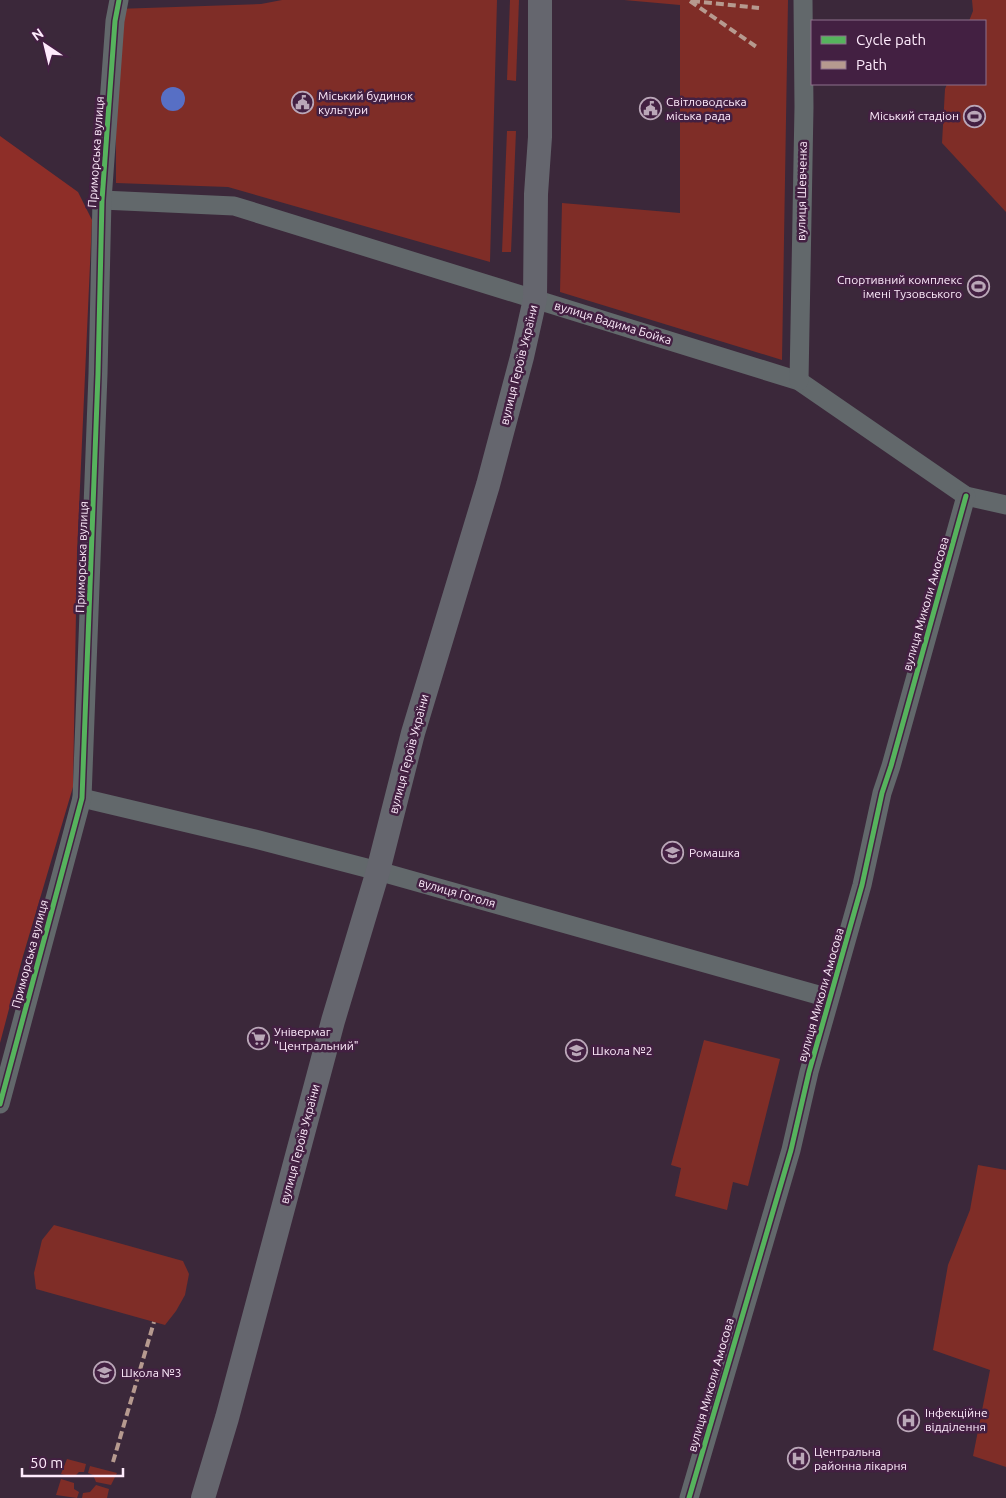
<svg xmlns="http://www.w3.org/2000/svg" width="1006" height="1498" font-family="Ubuntu,sans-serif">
<rect width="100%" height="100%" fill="#3b283a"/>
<!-- green -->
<g fill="#7f2d27">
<polygon points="282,0 497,0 490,262 228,187 116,183 116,9 261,4"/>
<polygon points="510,0 519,0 516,81 507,80"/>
<polygon points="624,0 788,0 782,360 560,292 562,203 680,213 680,5"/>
<polygon points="972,0 1006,0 1006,212 942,143 945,89 947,84 985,84 985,21 969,21 973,11"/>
<polygon points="507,131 516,131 511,252 502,252"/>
<polygon points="704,1040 780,1059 748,1186 733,1182 727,1210 675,1196 681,1168 671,1165"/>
<polygon points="978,1165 1006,1170 1006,1467 973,1456 990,1370 933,1350 948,1265 970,1210"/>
<polygon points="54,1225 183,1261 189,1274 185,1295 176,1311 165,1325 36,1289 34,1273 42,1240"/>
<polygon points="67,1459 86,1464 84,1472 79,1472 74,1477 61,1474"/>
<polygon points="90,1466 117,1473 111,1485 96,1482 93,1475 88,1473"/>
<polygon points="61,1479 74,1483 74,1489 79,1492 77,1498 56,1495"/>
<polygon points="96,1485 109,1489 107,1498 82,1498 83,1493 90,1492"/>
</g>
<!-- forest -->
<polygon fill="#8e2e28" points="0,136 78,192 92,220 77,553 73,787 23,956 0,1043"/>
<!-- water -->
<circle fill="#576fc5" cx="173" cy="99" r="12"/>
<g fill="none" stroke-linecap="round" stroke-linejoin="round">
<!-- minor -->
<g stroke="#62686b" stroke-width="19">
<polyline points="102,200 234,206 799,381 966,496 1006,505"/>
<polyline points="799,381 804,107 803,0"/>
<polyline points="82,798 255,839 378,871 829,998"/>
<polyline points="0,1104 82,798 98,374 102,200 115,21 119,0"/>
<polyline points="689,1498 791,1150 809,1072 862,885 882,793 891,766 966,496"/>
</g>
<!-- major -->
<polyline stroke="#65666e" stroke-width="24" points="203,1498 227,1418 333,1021 378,871 413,733 488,485 522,357 535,299 536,194 540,137 540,0"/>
<!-- quiet -->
<g stroke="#b69a8f" stroke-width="4" stroke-dasharray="8 4" stroke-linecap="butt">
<polyline points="690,1 758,48"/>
<polyline points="692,1 759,8"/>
<polyline points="113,1462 154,1322"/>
</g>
<defs>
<g id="cycleway">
<polyline points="0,1104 82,798 98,374 102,200 115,21 119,0"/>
<polyline points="689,1498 791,1150 809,1072 862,885 882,793 891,766 966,496"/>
</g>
</defs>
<!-- cycleway casing -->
<use href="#cycleway" stroke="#432042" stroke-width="8"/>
<!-- cycleway -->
<use href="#cycleway" stroke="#56b35d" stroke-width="5"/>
</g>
<!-- icons -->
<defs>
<symbol id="civic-ring" viewBox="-11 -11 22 22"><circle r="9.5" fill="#432042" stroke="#baa7b8" stroke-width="1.5"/><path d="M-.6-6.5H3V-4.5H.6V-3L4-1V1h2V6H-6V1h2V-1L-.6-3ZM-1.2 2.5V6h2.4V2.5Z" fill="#baa7b8"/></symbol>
<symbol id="stadium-ring" viewBox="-11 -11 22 22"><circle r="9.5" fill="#432042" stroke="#baa7b8" stroke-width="1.5"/><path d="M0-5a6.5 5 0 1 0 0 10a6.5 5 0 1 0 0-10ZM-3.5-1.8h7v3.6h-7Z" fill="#baa7b8"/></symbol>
<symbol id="school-ring" viewBox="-11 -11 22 22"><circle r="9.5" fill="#432042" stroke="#baa7b8" stroke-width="1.5"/><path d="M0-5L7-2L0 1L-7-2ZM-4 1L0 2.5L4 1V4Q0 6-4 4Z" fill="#baa7b8"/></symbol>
<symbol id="supermarket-ring" viewBox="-11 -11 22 22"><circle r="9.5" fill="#432042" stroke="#baa7b8" stroke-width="1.5"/><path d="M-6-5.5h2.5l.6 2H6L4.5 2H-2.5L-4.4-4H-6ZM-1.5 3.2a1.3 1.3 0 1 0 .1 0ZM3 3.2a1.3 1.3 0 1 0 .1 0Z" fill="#baa7b8"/></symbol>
<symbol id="hospital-ring" viewBox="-11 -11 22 22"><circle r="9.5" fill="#432042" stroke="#baa7b8" stroke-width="1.5"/><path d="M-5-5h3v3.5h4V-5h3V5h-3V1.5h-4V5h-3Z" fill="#baa7b8"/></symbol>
</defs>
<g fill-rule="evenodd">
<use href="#civic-ring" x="290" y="90" width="25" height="25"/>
<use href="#civic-ring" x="638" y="96" width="25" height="25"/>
<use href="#stadium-ring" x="962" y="104" width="25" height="25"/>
<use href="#stadium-ring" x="966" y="274" width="25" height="25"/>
<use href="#school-ring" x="660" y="840" width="25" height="25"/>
<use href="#supermarket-ring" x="246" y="1026" width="25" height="25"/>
<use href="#school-ring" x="564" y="1038" width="25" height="25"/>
<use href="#school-ring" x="92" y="1360" width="25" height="25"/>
<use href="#hospital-ring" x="896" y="1408" width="25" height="25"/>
<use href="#hospital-ring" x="786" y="1446" width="25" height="25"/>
</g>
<g text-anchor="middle" stroke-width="5" stroke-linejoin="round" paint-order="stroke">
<!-- poi labels -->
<g font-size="12" fill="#feebfc" stroke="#432042" text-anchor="start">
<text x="318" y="100">Міський будинок<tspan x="318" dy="14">культури</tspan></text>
<text x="666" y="106">Світловодська<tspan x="666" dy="14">міська рада</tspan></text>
<text x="959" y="120" text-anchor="end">Міський стадіон</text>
<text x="962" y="284" text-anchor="end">Спортивний комплекс<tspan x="962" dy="14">імені Тузовського</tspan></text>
<text x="689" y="857">Ромашка</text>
<text x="274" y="1036">Універмаг<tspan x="274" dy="14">"Центральний"</tspan></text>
<text x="592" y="1055">Школа №2</text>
<text x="121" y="1377">Школа №3</text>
<text x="925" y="1417">Інфекційне<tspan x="925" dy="14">відділення</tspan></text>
<text x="814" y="1456">Центральна<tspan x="814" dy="14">районна лікарня</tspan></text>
</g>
<!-- street labels -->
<g font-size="12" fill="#feebfc" stroke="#432042">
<text transform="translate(96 152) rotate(-86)" y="4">Приморська вулиця</text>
<text transform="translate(802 191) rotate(-89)" y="4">вулиця Шевченка</text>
<text transform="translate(613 323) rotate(17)" y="4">вулиця Вадима Бойка</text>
<text transform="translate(519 365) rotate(-76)" y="4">вулиця Героїв України</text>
<text transform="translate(82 557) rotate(-88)" y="4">Приморська вулиця</text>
<text transform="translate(926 604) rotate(-74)" y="4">вулиця Миколи Амосова</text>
<text transform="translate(409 754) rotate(-75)" y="4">вулиця Героїв України</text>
<text transform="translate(457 893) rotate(16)" y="4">вулиця Гоголя</text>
<text transform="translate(30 954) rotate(-75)" y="4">Приморська вулиця</text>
<text transform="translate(821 995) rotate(-74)" y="4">вулиця Миколи Амосова</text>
<text transform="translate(300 1144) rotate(-75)" y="4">вулиця Героїв України</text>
<text transform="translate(711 1385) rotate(-74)" y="4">вулиця Миколи Амосова</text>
</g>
</g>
<!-- legend -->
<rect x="811" y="20" width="175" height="65" fill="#432042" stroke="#8e718c"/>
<rect x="821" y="36" width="25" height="8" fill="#56b35d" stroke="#8e718c"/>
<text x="856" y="45" font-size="15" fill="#feebfc">Cycle path</text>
<rect x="821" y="61" width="25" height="8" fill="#b69a8f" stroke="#8e718c"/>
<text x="856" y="70" font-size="15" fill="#feebfc">Path</text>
<!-- north arrow -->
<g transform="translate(45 45) rotate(325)" stroke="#432042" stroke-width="4" paint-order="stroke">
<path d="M0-4L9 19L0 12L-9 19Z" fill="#feebfc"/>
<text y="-8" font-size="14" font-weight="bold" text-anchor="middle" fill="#feebfc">N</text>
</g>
<!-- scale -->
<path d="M22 1468v8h101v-8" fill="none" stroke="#feebfc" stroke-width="2.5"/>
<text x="30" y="1468" font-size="15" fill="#feebfc" stroke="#432042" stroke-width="4" paint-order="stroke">50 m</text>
</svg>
